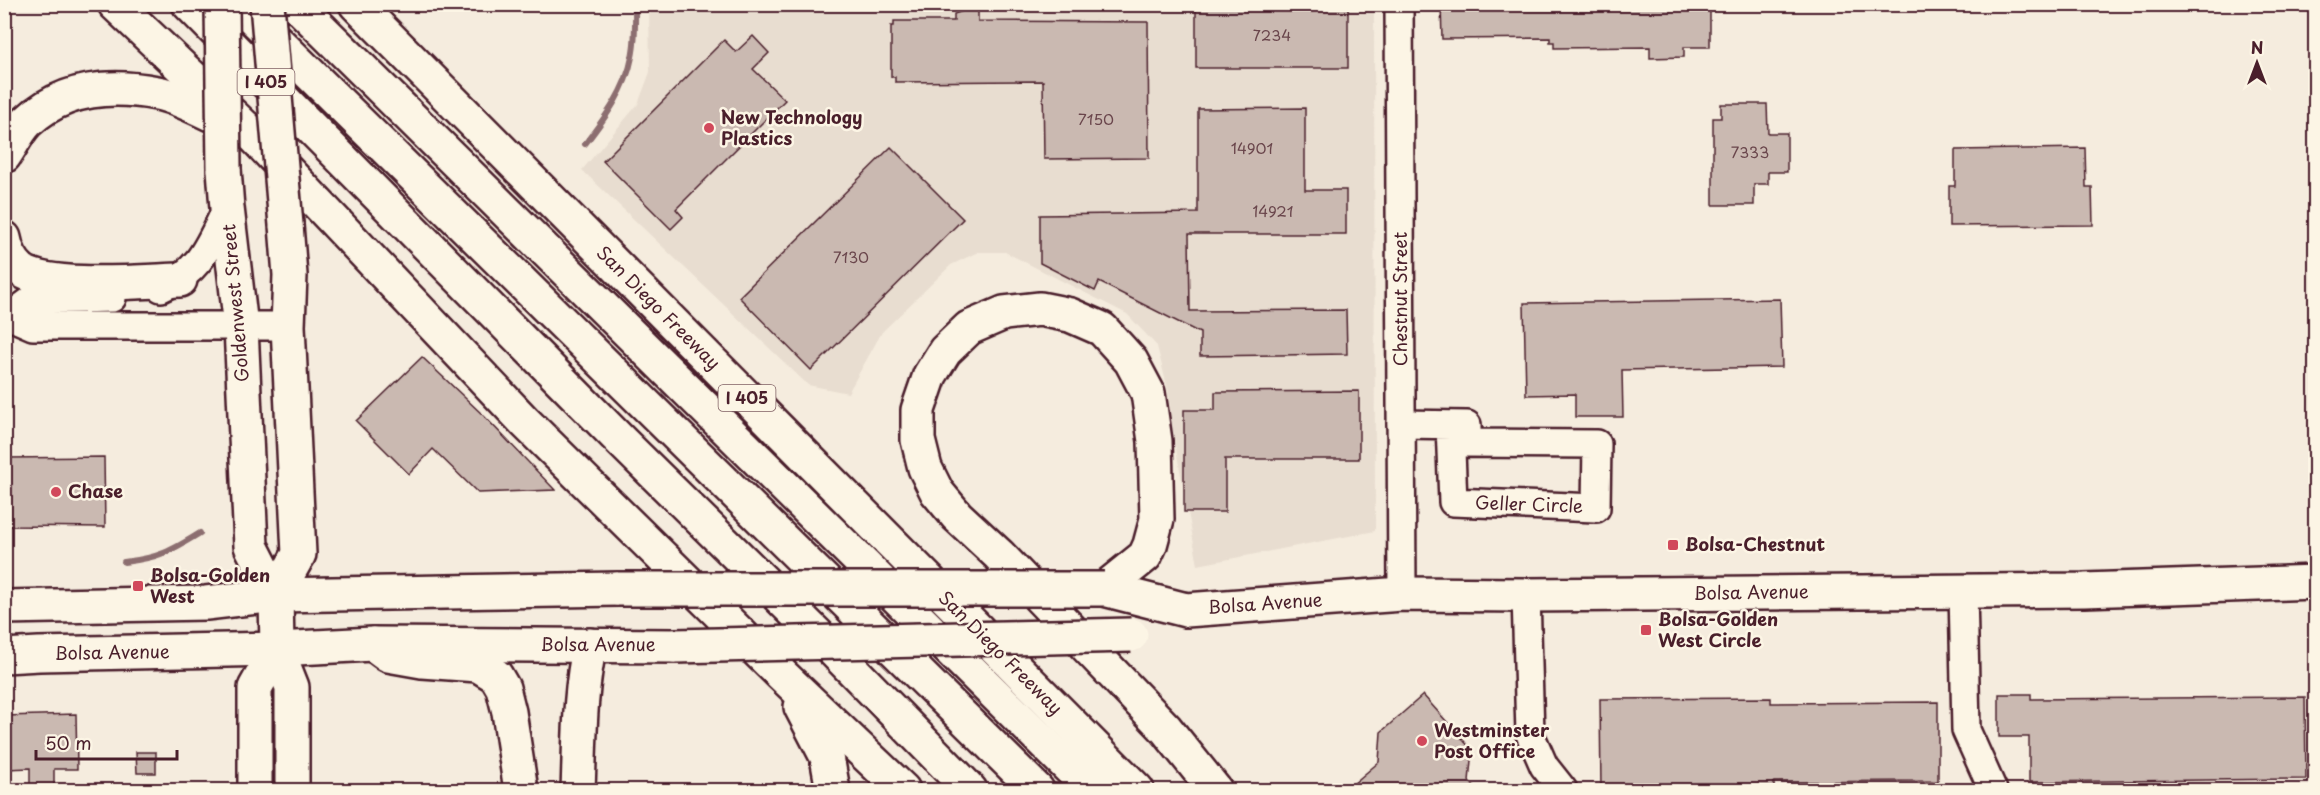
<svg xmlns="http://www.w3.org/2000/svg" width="2320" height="795" font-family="'Playpen Sans',sans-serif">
<rect width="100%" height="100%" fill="#f5ecde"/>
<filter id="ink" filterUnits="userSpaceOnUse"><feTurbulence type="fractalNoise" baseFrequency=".0167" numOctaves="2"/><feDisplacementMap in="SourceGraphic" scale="12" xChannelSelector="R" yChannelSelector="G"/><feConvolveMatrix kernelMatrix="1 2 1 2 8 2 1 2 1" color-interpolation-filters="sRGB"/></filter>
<g filter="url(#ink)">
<!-- built -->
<polygon fill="#e8ddd0" points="649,5 1374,5 1375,531 1198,565 1171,423 1168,390 1157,346 1127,314 1005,252 978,252 951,265 882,332 848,393 808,385 582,170 638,104 650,72"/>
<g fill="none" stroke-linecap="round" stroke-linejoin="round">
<!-- stream -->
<g stroke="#8c6e70" stroke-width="6">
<path d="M585,144C605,118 626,90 632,57C636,40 635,21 635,4"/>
<path d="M124,562C159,558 171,551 200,533"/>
</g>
</g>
<!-- building -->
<g fill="#cab9b1" stroke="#4a1f2b" stroke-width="1.5">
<rect x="1196" y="4" width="152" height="64"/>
<polygon points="1441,4 1710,4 1710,47 1684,47 1684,57 1650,58 1650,47 1554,48 1554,42 1550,42 1550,38 1442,39"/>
<polygon points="969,9 978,9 978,21 1148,22 1149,158 1044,159 1043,81 895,82 895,77 891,77 891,26 894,26 894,21 954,21 954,14"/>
<polygon points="753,36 769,53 753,69 785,100 676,209 683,217 671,229 603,161 724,40 736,52"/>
<polygon points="1721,104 1767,104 1768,133 1787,133 1787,172 1768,172 1768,184 1754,184 1754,205 1713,205 1713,118 1721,118"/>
<polygon points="1305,108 1305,190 1346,190 1346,234 1189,234 1190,311 1346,310 1347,354 1200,356 1200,333 1099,282 1095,291 1040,263 1040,215 1198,213 1198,109"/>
<polygon points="891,147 963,219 811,370 739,297"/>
<polygon points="2085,148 2086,187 2092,187 2093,225 1949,226 1949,186 1955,186 1955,150"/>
<polygon points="1780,299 1782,367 1622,370 1623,417 1575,417 1575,394 1526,395 1524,303"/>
<polygon points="422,357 484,416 555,490 478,493 433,449 409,474 356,421"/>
<polygon points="1359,391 1359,459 1225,459 1225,512 1184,512 1184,410 1215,410 1215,392"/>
<polygon points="104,457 105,527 8,526 6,458"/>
<polygon points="1999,694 2031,694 2031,699 2305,697 2306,779 2029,782 2029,737 1999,737"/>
<polygon points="1423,695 1472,750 1469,781 1478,790 1346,790 1379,762 1381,732"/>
<polygon points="1771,698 1771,703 1938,702 1938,781 1774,782 1774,790 1601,790 1600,699"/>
<polygon points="76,714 77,769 54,769 54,790 30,790 30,768 6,769 5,716"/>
<polygon points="136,752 156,752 156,773 137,773"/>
</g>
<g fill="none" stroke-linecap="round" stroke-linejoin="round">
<defs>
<g id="minor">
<polyline points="1399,4 1402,594"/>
<path d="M161,288C201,271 209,245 227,208"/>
<polyline points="4,316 10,316 33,326 288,326"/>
<polyline points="10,316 32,300 112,298"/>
<polyline points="1401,424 1467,425 1467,443 1597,444 1596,508 1453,502 1450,425"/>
<polyline points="1963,591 1966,730 1993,790"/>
<polyline points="1526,595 1530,734 1544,766 1563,790"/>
</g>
<g id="major">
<polyline points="224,169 227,208 241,327 251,546 276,595 277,649 292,687 292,790"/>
<polyline points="1104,589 1186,610 1402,594 1526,595 2084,590 2316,582"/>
<polyline points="276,595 299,554 288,326 290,275 286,225"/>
<polyline points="4,607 206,603 276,595 618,589"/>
<polyline points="4,656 39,654 277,649 373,644 675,646"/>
<polyline points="255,790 255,688 277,649"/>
</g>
<g id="highway">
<polyline points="115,4 250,132 525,422 781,674 903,790"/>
<polyline points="189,4 622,442 833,650 970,790"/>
<polyline points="239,4 1037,790"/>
<polyline points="296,4 1092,790"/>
<polyline points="356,4 1137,790"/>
<path d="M4,156C12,145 18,131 27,122C63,88 110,84 157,93C180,97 208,114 230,123"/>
<path d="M4,238C6,250 12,262 21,270C48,290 145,281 180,280"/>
<polyline points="1104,589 1145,556 1150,545 1157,519 1155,441 1148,393 1131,361 1102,329 1070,315 1040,309 1004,313 969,328 945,351 930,375 918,410 918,440 925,468 937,492 957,516 999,555 1166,729 1215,790"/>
<polyline points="373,644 388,655 422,661 478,665 496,676 503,688 509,712 521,790"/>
<polyline points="801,707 827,757 833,790"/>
<path d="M578,790C580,743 579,692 590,645"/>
</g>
</defs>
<!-- minor casing -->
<use href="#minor" stroke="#4a1f2b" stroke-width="32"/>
<!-- major casing -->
<use href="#major" stroke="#4a1f2b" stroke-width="38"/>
<!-- highway casing -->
<use href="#highway" stroke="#4a1f2b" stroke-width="38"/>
<!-- minor -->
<use href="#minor" stroke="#fcf5e5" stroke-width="27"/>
<!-- major -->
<use href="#major" stroke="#fcf5e5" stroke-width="33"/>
<!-- highway -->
<use href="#highway" stroke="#fcf5e5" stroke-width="33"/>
<defs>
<g id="major-bridge">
<polyline points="222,4 224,169"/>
<polyline points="267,4 286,225"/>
<polyline points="618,589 1104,589"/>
<polyline points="675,646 1131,635"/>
</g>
</defs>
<!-- major-bridge casing -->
<use href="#major-bridge" stroke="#4a1f2b" stroke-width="38" stroke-linecap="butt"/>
<!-- major-bridge -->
<use href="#major-bridge" stroke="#fcf5e5" stroke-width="33"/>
</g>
</g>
<!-- markers -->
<g fill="#d1495b" stroke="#fcf5e5" stroke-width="2">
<circle cx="709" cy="128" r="6"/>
<circle cx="56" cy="492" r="6"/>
<rect x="1667" y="539" width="12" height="12" rx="3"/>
<rect x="132" y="580" width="12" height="12" rx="3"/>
<rect x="1640" y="624" width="12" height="12" rx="3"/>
<circle cx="1422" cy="741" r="6"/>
</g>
<g text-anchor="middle" stroke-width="5" stroke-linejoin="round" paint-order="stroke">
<!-- number labels -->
<g font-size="15" fill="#6a464c">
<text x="1272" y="41">7234</text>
<text x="1096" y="125">7150</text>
<text x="1252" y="154">14901</text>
<text x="1750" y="158">7333</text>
<text x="1273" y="217">14921</text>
<text x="851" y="263">7130</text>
</g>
<!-- shield labels -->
<g fill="#fcf5e5" stroke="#7f5f63" stroke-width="1.5">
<rect x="237.5" y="69" width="57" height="26" rx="4.5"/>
<rect x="718.5" y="385" width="57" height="26" rx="4.5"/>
</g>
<g font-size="16" font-weight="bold" fill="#4a1f2b">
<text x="266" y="88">I 405</text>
<text x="747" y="404">I 405</text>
</g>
<!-- poi labels -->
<g font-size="18" font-weight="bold" fill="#4a1f2b" stroke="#fcf5e5" text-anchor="start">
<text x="721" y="124">New Technology<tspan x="721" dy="21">Plastics</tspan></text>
<text x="68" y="498">Chase</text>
<text x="1685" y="551">Bolsa-Chestnut</text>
<text x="150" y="582">Bolsa-Golden<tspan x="150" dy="21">West</tspan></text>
<text x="1658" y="626">Bolsa-Golden<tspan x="1658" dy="21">West Circle</tspan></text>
<text x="1434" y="737">Westminster<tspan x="1434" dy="21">Post Office</tspan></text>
</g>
<!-- street labels -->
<g font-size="18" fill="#4a1f2b" stroke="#fcf5e5">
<text transform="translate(1401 299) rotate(-90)" y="6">Chestnut Street</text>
<text transform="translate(236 303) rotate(-95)" y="6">Goldenwest Street</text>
<text transform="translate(658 308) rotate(45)" y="6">San Diego Freeway</text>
<text transform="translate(1529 505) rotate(2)" y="6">Geller Circle</text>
<text transform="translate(1751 593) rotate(-1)" y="6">Bolsa Avenue</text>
<text transform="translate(1265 604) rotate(-4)" y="6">Bolsa Avenue</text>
<text x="598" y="651">Bolsa Avenue</text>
<text transform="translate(112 653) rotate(-1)" y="6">Bolsa Avenue</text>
<text transform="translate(1000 653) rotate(45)" y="6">San Diego Freeway</text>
</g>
</g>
<!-- margin -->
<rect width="2320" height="795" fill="none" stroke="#fcf5e5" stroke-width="24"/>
<rect x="12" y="12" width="2296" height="771" fill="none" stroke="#4a1f2b" stroke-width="2" filter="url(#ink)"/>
<!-- north arrow -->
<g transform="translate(2257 63)" stroke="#fcf5e5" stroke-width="4.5" paint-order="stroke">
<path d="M0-4.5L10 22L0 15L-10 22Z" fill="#4a1f2b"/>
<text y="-9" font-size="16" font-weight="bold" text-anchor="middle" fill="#4a1f2b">N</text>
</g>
<!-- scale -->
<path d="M36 750v9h141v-9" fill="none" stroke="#4a1f2b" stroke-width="3"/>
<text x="45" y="750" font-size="18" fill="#4a1f2b" stroke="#fcf5e5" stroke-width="4.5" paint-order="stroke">50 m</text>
</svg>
